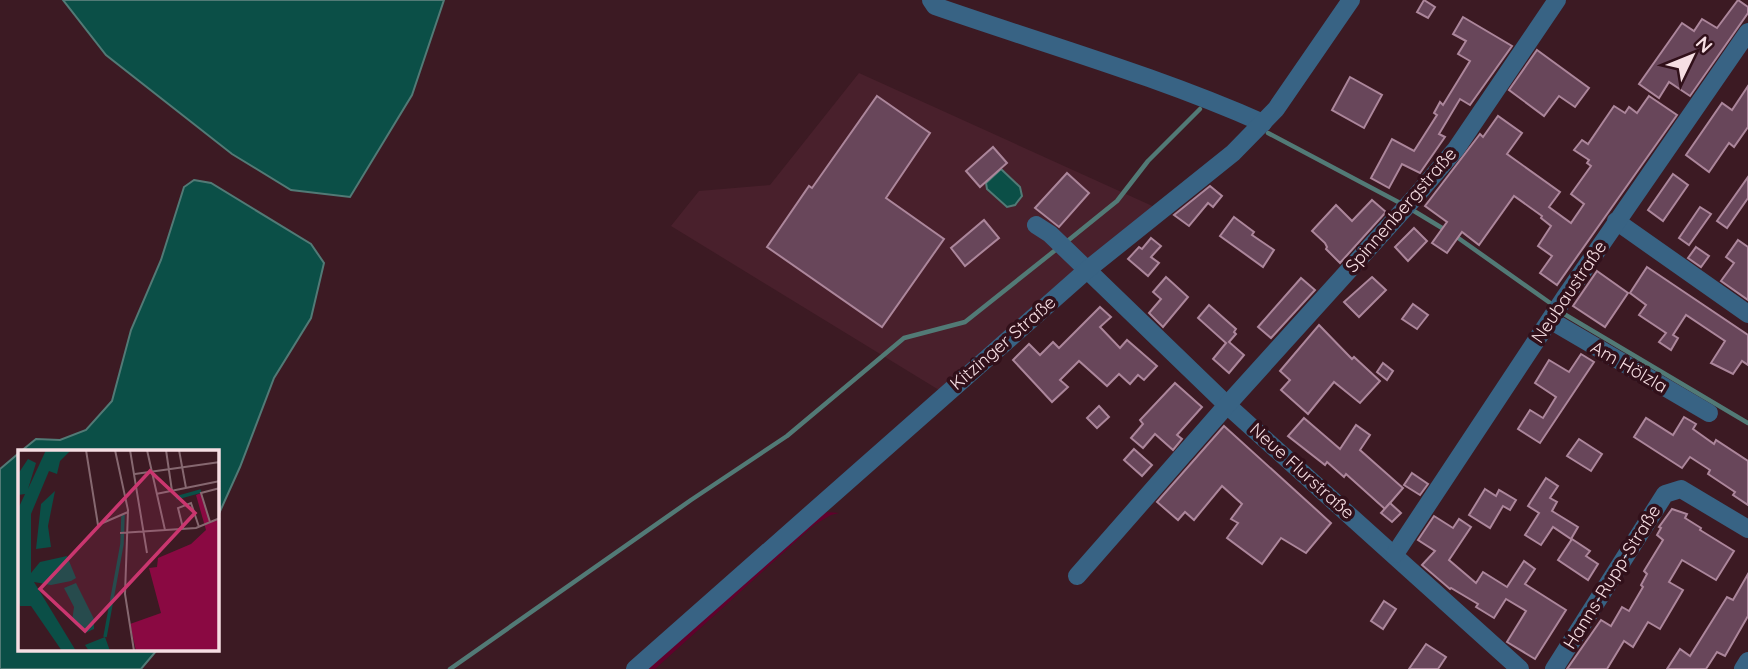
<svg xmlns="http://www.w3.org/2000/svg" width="1748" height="669" font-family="Quicksand,sans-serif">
<rect width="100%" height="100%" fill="#3c1a23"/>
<!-- built -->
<polygon fill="#49202c" points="859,73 1159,209 939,390 671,226 699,191 770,185"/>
<!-- green -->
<polygon fill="#61002c" points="827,512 839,513 831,515 814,525 655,669 644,669 817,516"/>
<!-- water -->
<g fill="#0b4f47" stroke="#527a76" stroke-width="2">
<polygon points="63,0 444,0 412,95 350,197 291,190 232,154 106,55"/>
<polygon points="1001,169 1020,187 1022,196 1015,205 1007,207 987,189 986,183"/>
<polygon points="194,180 211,183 311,244 324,263 311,318 274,378 240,467 217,518 217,452 20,452 36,439 60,440 86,430 112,401 131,330 161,260 184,187"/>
<polygon points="19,453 19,650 157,650 141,669 0,669 0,469"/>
</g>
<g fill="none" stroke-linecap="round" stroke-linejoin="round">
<!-- stream -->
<g stroke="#527a76" stroke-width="4.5">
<polyline points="1268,133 1402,204"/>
<polyline points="1409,208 1447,231"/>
<polyline points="1454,235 1553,305"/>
<polyline points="1065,243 1117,201 1148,161 1200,109"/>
<polyline points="1559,311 1748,423"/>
<polyline points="450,669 691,500 787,436 904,338 965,322 1058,248"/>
</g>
</g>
<!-- building -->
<g fill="#68465a" stroke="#ac869b" stroke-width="2">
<polygon points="1424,0 1435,7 1428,18 1417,12"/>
<polygon points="1738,0 1748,7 1748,13 1690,96 1669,82 1659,98 1639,84 1682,23 1694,31 1702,19 1717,28"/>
<polygon points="1463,17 1512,46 1470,105 1460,99 1439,134 1445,137 1420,173 1402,164 1389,188 1371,178 1392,139 1414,151 1437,115 1434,113 1440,102 1443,105 1470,61 1458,54 1466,41 1453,34"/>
<polygon points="1537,50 1589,88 1575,107 1559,96 1544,116 1509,90"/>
<polygon points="1350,77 1382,95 1364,128 1332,110"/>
<polygon points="1748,86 1748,127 1734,147 1729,143 1709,172 1686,155 1722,103 1732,110"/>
<polygon points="877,96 930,133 886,198 944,239 882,327 767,247 809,186 812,188"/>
<polygon points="1649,96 1677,115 1557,285 1540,273 1552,256 1538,246 1551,226 1541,218 1542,216 1514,196 1479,245 1462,232 1447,253 1432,243 1447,222 1425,206 1480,134 1483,137 1498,116 1522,133 1507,154 1560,192 1549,207 1571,223 1584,204 1571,194 1591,166 1587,163 1589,160 1574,150 1582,140 1588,144 1614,106 1625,113 1629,107 1637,113"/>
<polygon points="993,147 1007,163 980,187 966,171"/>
<polygon points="1067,173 1089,193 1059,227 1035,208"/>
<polygon points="1673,174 1688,185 1663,221 1648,210"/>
<polygon points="1748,177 1748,198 1727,228 1717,221"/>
<polygon points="1210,186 1222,196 1213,207 1208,203 1189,226 1174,215"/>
<polygon points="1372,200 1386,212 1340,263 1326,249 1327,247 1325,243 1312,231 1336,205 1352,221"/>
<polygon points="1700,207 1711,214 1689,245 1679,238"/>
<polygon points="1234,217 1254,232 1252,235 1274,250 1263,267 1220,236"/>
<polygon points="984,220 999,238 965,266 951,248"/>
<polygon points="1414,228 1427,241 1408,261 1395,247"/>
<polygon points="1151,238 1161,246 1151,257 1159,263 1148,276 1128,259 1139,247 1142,249"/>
<polygon points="1738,240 1748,247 1748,300 1721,281 1734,263 1726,257"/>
<polygon points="1696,247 1709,256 1701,267 1688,258"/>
<polygon points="1647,267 1748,335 1748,365 1742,361 1733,374 1711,363 1725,341 1686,315 1673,335 1678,338 1671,350 1659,342 1666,333 1639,315 1646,305 1630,293"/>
<polygon points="1597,271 1628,293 1605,327 1573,306"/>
<polygon points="1166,277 1188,297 1163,327 1149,313 1161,299 1153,292"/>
<polygon points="1372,277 1386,290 1359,317 1344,302"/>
<polygon points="1301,278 1315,290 1271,338 1258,327"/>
<polygon points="1413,304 1428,315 1417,329 1402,319"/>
<polygon points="1209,305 1236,329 1234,332 1236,334 1229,342 1244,355 1229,373 1213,359 1226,343 1198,318"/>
<polygon points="1100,307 1111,317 1100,327 1120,348 1127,340 1157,366 1144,380 1138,375 1130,384 1119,374 1107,386 1079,361 1060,380 1068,387 1052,402 1013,360 1029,344 1040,355 1053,342 1059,348"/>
<polygon points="1319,325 1352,359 1354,357 1380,381 1360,403 1334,382 1308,414 1281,390 1290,380 1280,371"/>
<polygon points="1581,354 1594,362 1540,443 1518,429 1530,410 1543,418 1556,397 1535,383 1549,360 1569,372"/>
<polygon points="1383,363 1393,371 1387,380 1377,372"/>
<polygon points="1175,383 1202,407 1177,435 1182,439 1173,450 1155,434 1143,448 1131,438 1143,424 1140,420"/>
<polygon points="1099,406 1109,417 1097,428 1087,418"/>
<polygon points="1684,417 1696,424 1693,429 1714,444 1716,440 1748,461 1748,505 1733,495 1735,492 1708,474 1710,470 1690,457 1682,468 1634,437 1646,418 1673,435"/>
<polygon points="1304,418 1340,449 1356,425 1370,435 1360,450 1403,488 1385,509 1346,474 1344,477 1327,462 1325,465 1288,436"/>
<polygon points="1224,426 1331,523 1306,553 1281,538 1262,564 1227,538 1238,523 1231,519 1242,504 1222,486 1194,520 1185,512 1178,520 1157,502"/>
<polygon points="1579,439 1602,454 1591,471 1567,456"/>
<polygon points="1134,449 1152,465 1142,476 1124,460"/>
<polygon points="1412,473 1428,484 1420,495 1404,485"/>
<polygon points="1546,478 1558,486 1550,498 1557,502 1552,511 1578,527 1571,539 1553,527 1541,545 1525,535 1539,513 1528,506"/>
<polygon points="1485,489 1496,496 1499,490 1516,500 1510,510 1503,506 1490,528 1469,515"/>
<polygon points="1390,503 1401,513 1392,522 1381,513"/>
<polygon points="1672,509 1687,514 1685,518 1701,528 1700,530 1734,551 1716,580 1682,560 1669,582 1683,590 1660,629 1648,622 1633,647 1624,641 1607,669 1567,669 1601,620 1611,626 1622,607 1629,611 1643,587 1641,585 1647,574 1644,571 1663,540 1657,535 1661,528 1659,527"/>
<polygon points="1434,516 1453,528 1459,519 1471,527 1449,560 1476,583 1483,572 1507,587 1524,561 1535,569 1525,584 1566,610 1535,659 1507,642 1526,611 1506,599 1494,618 1476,607 1478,604 1451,588 1450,589 1422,565 1435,551 1418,540"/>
<polygon points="1572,539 1590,551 1586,556 1598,564 1588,580 1558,560"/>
<polygon points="1748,574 1748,616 1725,656 1717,652 1706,669 1667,669 1680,649 1690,656 1727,597 1733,600"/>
<polygon points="1384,601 1396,609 1383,629 1371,621"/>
<polygon points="1426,644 1446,657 1438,669 1409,669"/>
</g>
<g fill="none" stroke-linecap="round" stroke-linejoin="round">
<!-- minor -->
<g stroke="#386384" stroke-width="18">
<path d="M931,0L935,6C1044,44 1157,76 1263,123"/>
<polyline points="1616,221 1748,314"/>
<polyline points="1036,225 1050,234 1227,405 1520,669"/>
<polyline points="1550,320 1709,413"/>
<polyline points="1395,554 1565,297 1748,32"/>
<polyline points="1077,576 1227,405 1416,196 1456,149 1557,0"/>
<polyline points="635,669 1087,270 1233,153 1276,109 1351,0"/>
<polyline points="1554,669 1665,494 1681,489 1748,529"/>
<polyline points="1743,669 1748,661"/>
</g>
</g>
<g text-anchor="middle" stroke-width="7" stroke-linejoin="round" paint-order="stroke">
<!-- street labels -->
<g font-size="18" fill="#f6dee3" stroke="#31101a">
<text transform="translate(1401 210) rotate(-49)" y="6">Spinnenbergstraße</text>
<text transform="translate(1569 292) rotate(-56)" y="6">Neubaustraße</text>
<text transform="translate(1003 343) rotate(-41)" y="6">Kitzinger Straße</text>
<text transform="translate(1629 367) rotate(30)" y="6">Am Hölzla</text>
<text transform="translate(1302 471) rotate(42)" y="6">Neue Flurstraße</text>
<text transform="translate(1612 577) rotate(-58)" y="6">Hanns-Rupp-Straße</text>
</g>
</g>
<!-- overview -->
<g transform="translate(18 450)">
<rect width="201" height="201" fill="#3c1a23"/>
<path d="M183,43L192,72L201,68V201H118L112,174L143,163L131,118L139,117L140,108L173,94L188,80L178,45Z" fill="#8a0942"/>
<path d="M28,0H53L42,11L39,24L31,21L13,64V123L22,112L49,106L58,128L53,131L33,135L16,132L58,201H44L13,156H2L0,149V59L7,44L0,45V24L10,9L18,13L10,39ZM37,41L30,76L33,97L18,99L23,54ZM58,133L76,169V179L67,183L54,171L56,157L46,138ZM87,187L92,201H71L67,195Z" fill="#0b4f47"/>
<path fill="none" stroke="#0b4f47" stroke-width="3.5" d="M158,48L183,41M87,187L104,94L105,65"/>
<path fill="none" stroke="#866870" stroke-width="2" d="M68,0L80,75L110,62M97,0L110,60L107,144L116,201M112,0L129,103M129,0L147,80M148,0L154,41M161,0L168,38M117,24L202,12M138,44L202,31M192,72L183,43L202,38M165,78L160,58L173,53L181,77M102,83L178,78L202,68"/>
<path fill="#ca366f" fill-opacity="0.15" stroke="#ca366f" stroke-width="3.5" d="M132,21L177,63L67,181L22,139Z"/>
<rect width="201" height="201" fill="none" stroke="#f6dee3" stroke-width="3.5"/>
</g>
<!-- north arrow -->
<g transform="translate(1692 56) rotate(47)" stroke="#31101a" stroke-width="5" paint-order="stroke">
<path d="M0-5L12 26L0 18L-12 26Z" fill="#f6dee3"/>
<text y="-10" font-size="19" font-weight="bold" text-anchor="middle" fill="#f6dee3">N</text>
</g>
</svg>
